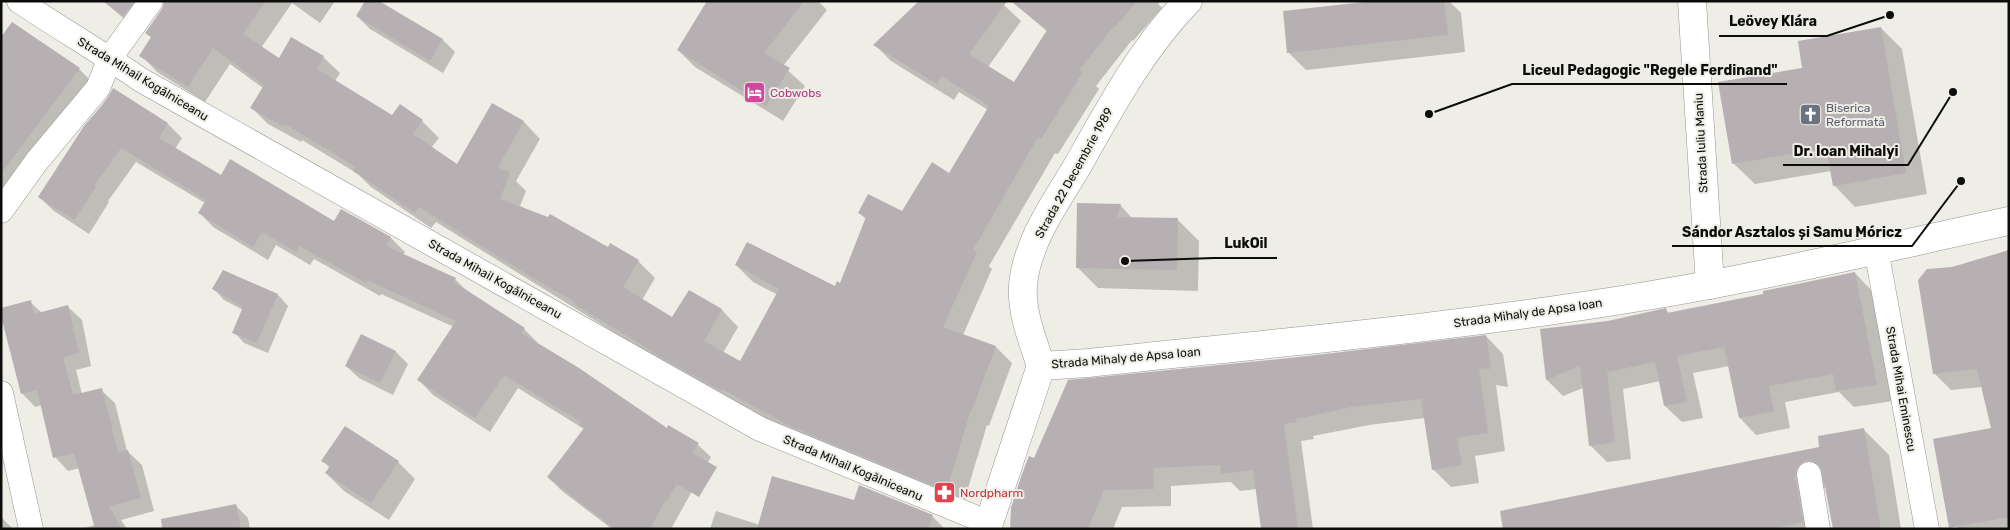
<svg xmlns="http://www.w3.org/2000/svg" width="2010" height="530" font-family="Rubik,sans-serif">
<rect width="100%" height="100%" fill="#eeede6"/>
<!-- shadow -->
<g fill="#0003">
<polygon points="103,1 335,1 320,23 292,3 261,48 279,60 323,57 340,73 335,81 392,117 400,106 422,121 439,138 431,148 457,166 493,105 524,122 540,139 516,181 526,191 520,206 609,248 611,244 638,261 655,278 642,300 673,319 689,291 722,310 738,327 723,353 740,363 778,295 753,282 736,265 836,287 841,284 867,220 859,213 902,212 950,174 988,110 959,92 954,100 891,61 875,45 919,3 917,1 999,1 1004,5 1021,21 988,67 1014,84 1048,32 1011,1 1161,1 1158,4 1162,8 1133,41 1132,40 1096,86 1099,89 1058,154 1055,153 989,266 992,269 963,335 996,347 1012,363 989,426 987,425 963,505 810,443 665,364 436,222 431,228 371,187 358,174 302,140 301,142 268,124 252,108 263,88 230,64 205,102 157,72 141,55 152,38 147,33 165,4 161,5 140,32"/>
<polygon points="376,1 443,40 455,52 443,73 370,29 357,16"/>
<polygon points="708,1 818,1 827,10 783,66 805,86 783,121 695,67 678,50"/>
<polygon points="1386,1 1449,1 1461,13 1465,52 1306,70 1288,52"/>
<polygon points="13,23 79,69 92,82 8,194 1,189 1,100"/>
<polygon points="1881,28 1902,49 1927,194 1855,207 1834,185 1831,171 1755,184 1733,163 1804,69"/>
<polygon points="113,89 168,124 182,138 175,149 221,177 334,223 341,210 391,238 405,252 403,255 455,279 470,294 524,329 538,343 537,344 667,430 696,443 711,457 671,529 612,529 562,491 548,477 584,429 518,388 490,432 433,395 419,380 454,327 381,294 380,296 314,259 310,265 276,245 268,260 213,227 199,212 205,203 136,162 108,201 109,202 89,234 54,211 39,197"/>
<polygon points="1120,205 1133,219 1178,220 1199,241 1198,291 1098,288 1077,267"/>
<polygon points="2009,251 2009,529 1959,529 1948,518 1992,429 1982,387 1951,390 1934,373 1952,268"/>
<polygon points="1855,273 1871,290 1893,401 1854,407 1839,392 1785,402 1790,428 1756,435 1740,418 1729,366 1693,373 1703,418 1682,422 1665,406 1660,381 1623,389 1631,459 1607,462 1590,445 1583,388 1563,396 1547,380 1541,330 1608,322 1666,310 1670,314 1765,295"/>
<polygon points="214,289 278,295 288,306 268,353 244,343 234,332 243,310 224,300"/>
<polygon points="30,302 42,313 68,307 82,320 91,366 76,370 82,394 101,390 115,403 127,451 142,465 154,511 121,520 127,529 81,529 95,525 80,468 68,471 55,457 42,405 35,407 22,393"/>
<polygon points="361,335 396,352 408,364 393,395 359,378 346,366"/>
<polygon points="1486,336 1503,354 1508,387 1496,385 1505,451 1475,456 1479,483 1451,487 1433,469 1425,418 1369,425 1313,436 1314,439 1301,441 1313,529 1262,529 1257,489 1240,491 1231,482 1171,486 1171,506 1122,507 1113,529 1011,529 1035,460 1299,358"/>
<polygon points="1864,430 1889,455 1901,529 1834,529 1826,486 1821,495 1824,529 1505,529 1821,448"/>
<polygon points="323,461 398,462 415,479 389,520 344,491 326,473 330,468"/>
<polygon points="855,502 932,516 945,529 710,529 716,511 760,525"/>
<polygon points="235,505 248,518 250,529 177,529"/>
<polygon points="1,518 2,518 13,529 1,529"/>
</g>
<!-- building -->
<g fill="#b7b0b3">
<polygon points="103,1 134,1 123,16"/>
<polygon points="165,1 266,1 243,34 279,58 291,37 324,56 317,69 392,115 400,104 423,120 413,134 457,164 492,103 524,121 498,167 510,173 500,199 548,217 550,214 608,247 610,243 639,260 623,287 672,317 689,290 722,309 704,341 740,361 779,289 735,265 747,242 835,286 837,281 840,283 866,217 858,213 868,194 902,211 932,162 949,173 989,106 942,76 937,84 873,45 919,1 1007,1 969,54 1014,82 1047,30 1011,1 1137,1 1116,26 1115,25 1079,70 1083,72 1041,139 1038,137 973,250 977,252 943,327 996,346 972,410 971,409 947,489 942,489 792,427 722,389 721,391 652,352 652,351 574,304 575,302 528,275 419,207 415,213 353,171 356,167 285,124 284,127 250,108 264,85 213,48 188,87 139,56 151,37 145,33 162,9"/>
<polygon points="365,1 379,1 443,39 430,61 356,16"/>
<polygon points="707,1 804,1 764,53 790,68 766,106 677,50"/>
<polygon points="1374,1 1444,1 1448,35 1287,53 1283,11"/>
<polygon points="12,22 80,68 1,174 1,37"/>
<polygon points="1881,27 1906,173 1833,186 1826,148 1732,164 1718,82 1802,68 1798,41"/>
<polygon points="113,88 168,123 159,138 221,175 230,159 334,221 341,209 391,237 386,246 456,278 454,282 525,328 521,333 579,368 667,428 668,425 699,443 692,453 717,467 699,497 677,484 667,501 665,500 650,529 615,529 547,477 584,428 579,426 581,422 504,375 475,418 417,380 456,321 367,280 366,283 299,246 296,252 262,232 253,247 198,213 206,200 121,148 94,186 96,187 74,220 38,197 84,126 109,97"/>
<polygon points="1077,203 1121,204 1117,217 1178,218 1177,270 1076,268"/>
<polygon points="2009,250 2009,517 1949,528 1933,439 1991,428 1977,369 1933,374 1918,280 1927,269 1952,267"/>
<polygon points="223,270 278,294 257,343 232,333 243,307 212,289"/>
<polygon points="1855,272 1877,385 1836,391 1833,374 1769,386 1774,411 1739,418 1724,347 1677,356 1687,402 1664,406 1655,362 1607,372 1615,442 1589,446 1580,366 1546,380 1540,329 1608,321 1666,308 1667,313 1763,294 1763,291"/>
<polygon points="31,300 34,314 68,305 79,353 63,357 73,395 102,388 118,452 128,450 141,498 109,506 122,529 95,529 74,453 53,458 37,390 21,394 1,316 1,308"/>
<polygon points="361,334 396,351 380,383 345,366"/>
<polygon points="1486,335 1491,369 1479,368 1488,433 1457,438 1462,465 1432,470 1421,399 1351,407 1296,419 1297,422 1284,424 1298,529 1261,529 1253,470 1221,474 1220,465 1153,468 1154,489 1104,490 1088,529 1010,529 1011,508 1022,474 1029,456 1034,458 1068,380 1299,357"/>
<polygon points="345,426 399,461 371,503 325,473 330,466 321,461"/>
<polygon points="1864,428 1881,529 1833,529 1822,471 1819,465 1813,461 1807,460 1800,464 1796,470 1795,476 1803,522 1771,529 1503,529 1500,511 1819,447 1818,436"/>
<polygon points="772,476 854,500 859,485 933,515 928,529 757,529"/>
<polygon points="236,504 241,529 162,529 161,519"/>
</g>
<g fill="none" stroke-linecap="round" stroke-linejoin="round">
<defs>
<g id="street">
<path d="M19,1C59,28 101,52 141,80L760,429L989,523"/>
<polyline points="1,211 37,161 98,88 110,58 151,1"/>
<polyline points="1876,249 1927,529"/>
<polyline points="1,393 31,529"/>
<polyline points="1809,474 1818,529"/>
</g>
<polyline id="secondary" points="1692,1 1710,285"/>
<g id="primary">
<path d="M1041,366L1088,363C1274,343 1461,327 1646,296C1768,276 1888,247 2009,221"/>
<path d="M1041,366C1033,341 1021,313 1023,285C1027,241 1056,202 1078,165C1110,108 1142,48 1188,1"/>
<polyline points="987,529 1041,366"/>
</g>
</defs>
<!-- street casing -->
<use href="#street" stroke="#96958f" stroke-width="25"/>
<!-- secondary casing -->
<use href="#secondary" stroke="#96958f" stroke-width="29"/>
<!-- primary casing -->
<use href="#primary" stroke="#96958f" stroke-width="29"/>
<!-- street -->
<use href="#street" stroke="#fff" stroke-width="24"/>
<!-- secondary -->
<use href="#secondary" stroke="#fff" stroke-width="28"/>
<!-- primary -->
<use href="#primary" stroke="#fff" stroke-width="28"/>
</g>
<!-- icons -->
<defs>
<symbol id="hotel-square" viewBox="-11 -11 22 22"><rect x="-9" y="-9" width="18" height="18" rx="4" fill="#d1479c" stroke="#eeede6"/><path d="M-6-4.5h1.5V1H6V5H4.5V3h-9V5H-6ZM-4 0a1.8 1.8 0 1 1 3.6 0ZM.5 0V-2.5h3Q6-2.5 6 0Z" fill="#fff"/></symbol>
<symbol id="church-square" viewBox="-11 -11 22 22"><rect x="-9" y="-9" width="18" height="18" rx="4" fill="#6b7280" stroke="#eeede6"/><path d="M-1.2-6h2.4v3.5h3.3v2.4h-3.3V6h-2.4V-.1h-3.3v-2.4h3.3Z" fill="#fff"/></symbol>
<symbol id="pharmacy-square" viewBox="-11 -11 22 22"><rect x="-9" y="-9" width="18" height="18" rx="4" fill="#e0444e" stroke="#eeede6"/><path d="M-2-6h4v4h4v4h-4v4h-4v-4h-4v-4h4Z" fill="#fff"/></symbol>
</defs>
<g fill-rule="evenodd">
<use href="#hotel-square" x="742" y="80" width="25" height="25"/>
<use href="#church-square" x="1798" y="102" width="25" height="25"/>
<use href="#pharmacy-square" x="932" y="480" width="25" height="25"/>
</g>
<g text-anchor="middle" stroke-width="4" stroke-linejoin="round" paint-order="stroke">
<!-- street labels -->
<g font-size="12" fill="#0c0c0a" stroke="#eeede6">
<text transform="translate(143 79) rotate(31)" y="4">Strada Mihail Kogălniceanu</text>
<text transform="translate(1701 143) rotate(-93)" y="4">Strada Iuliu Maniu</text>
<text transform="translate(1074 173) rotate(-61)" y="4">Strada 22 Decembrie 1989</text>
<text transform="translate(495 279) rotate(29)" y="4">Strada Mihail Kogălniceanu</text>
<text transform="translate(1528 313) rotate(-8)" y="4">Strada Mihaly de Apsa Ioan</text>
<text transform="translate(1126 358) rotate(-5)" y="4">Strada Mihaly de Apsa Ioan</text>
<text transform="translate(1901 389) rotate(80)" y="4">Strada Mihai Eminescu</text>
<text transform="translate(853 468) rotate(23)" y="4">Strada Mihail Kogălniceanu</text>
</g>
<!-- hotel labels -->
<g font-size="12" fill="#b23c85" stroke="#eeede6" text-anchor="start">
<text x="770" y="97">Cobwobs</text>
</g>
<!-- worship labels -->
<g font-size="12" fill="#5b616d" stroke="#eeede6" text-anchor="start">
<text x="1826" y="112">Biserica<tspan x="1826" dy="14">Reformată</tspan></text>
</g>
<!-- health labels -->
<g font-size="12" fill="#be3a42" stroke="#eeede6" text-anchor="start">
<text x="960" y="497">Nordpharm</text>
</g>
</g>
<!-- callouts -->
<path fill="none" stroke="#0c0c0a" stroke-width="2" d="M1890 15L1827 36H1719M1429 114L1512 84H1787M1953 92L1908 165H1783M1961 181L1912 246H1672M1125 261L1214 258H1277"/>
<g fill="#0c0c0a" stroke="#eeede6" stroke-width="2">
<circle cx="1890" cy="15" r="5"/>
<circle cx="1429" cy="114" r="5"/>
<circle cx="1953" cy="92" r="5"/>
<circle cx="1961" cy="181" r="5"/>
<circle cx="1125" cy="261" r="5"/>
</g>
<g font-size="14" text-anchor="middle" font-weight="bold" fill="#0c0c0a" stroke="#eeede6" stroke-width="4" stroke-linejoin="round" paint-order="stroke">
<text x="1773" y="26">Leövey Klára</text>
<text x="1650" y="75">Liceul Pedagogic "Regele Ferdinand"</text>
<text x="1846" y="156">Dr. Ioan Mihalyi</text>
<text x="1792" y="237">Sándor Asztalos și Samu Móricz</text>
<text x="1246" y="248">LukOil</text>
</g>
<!-- border -->
<rect width="2010" height="530" fill="none" stroke="#0c0c0a" stroke-width="5"/>
</svg>
